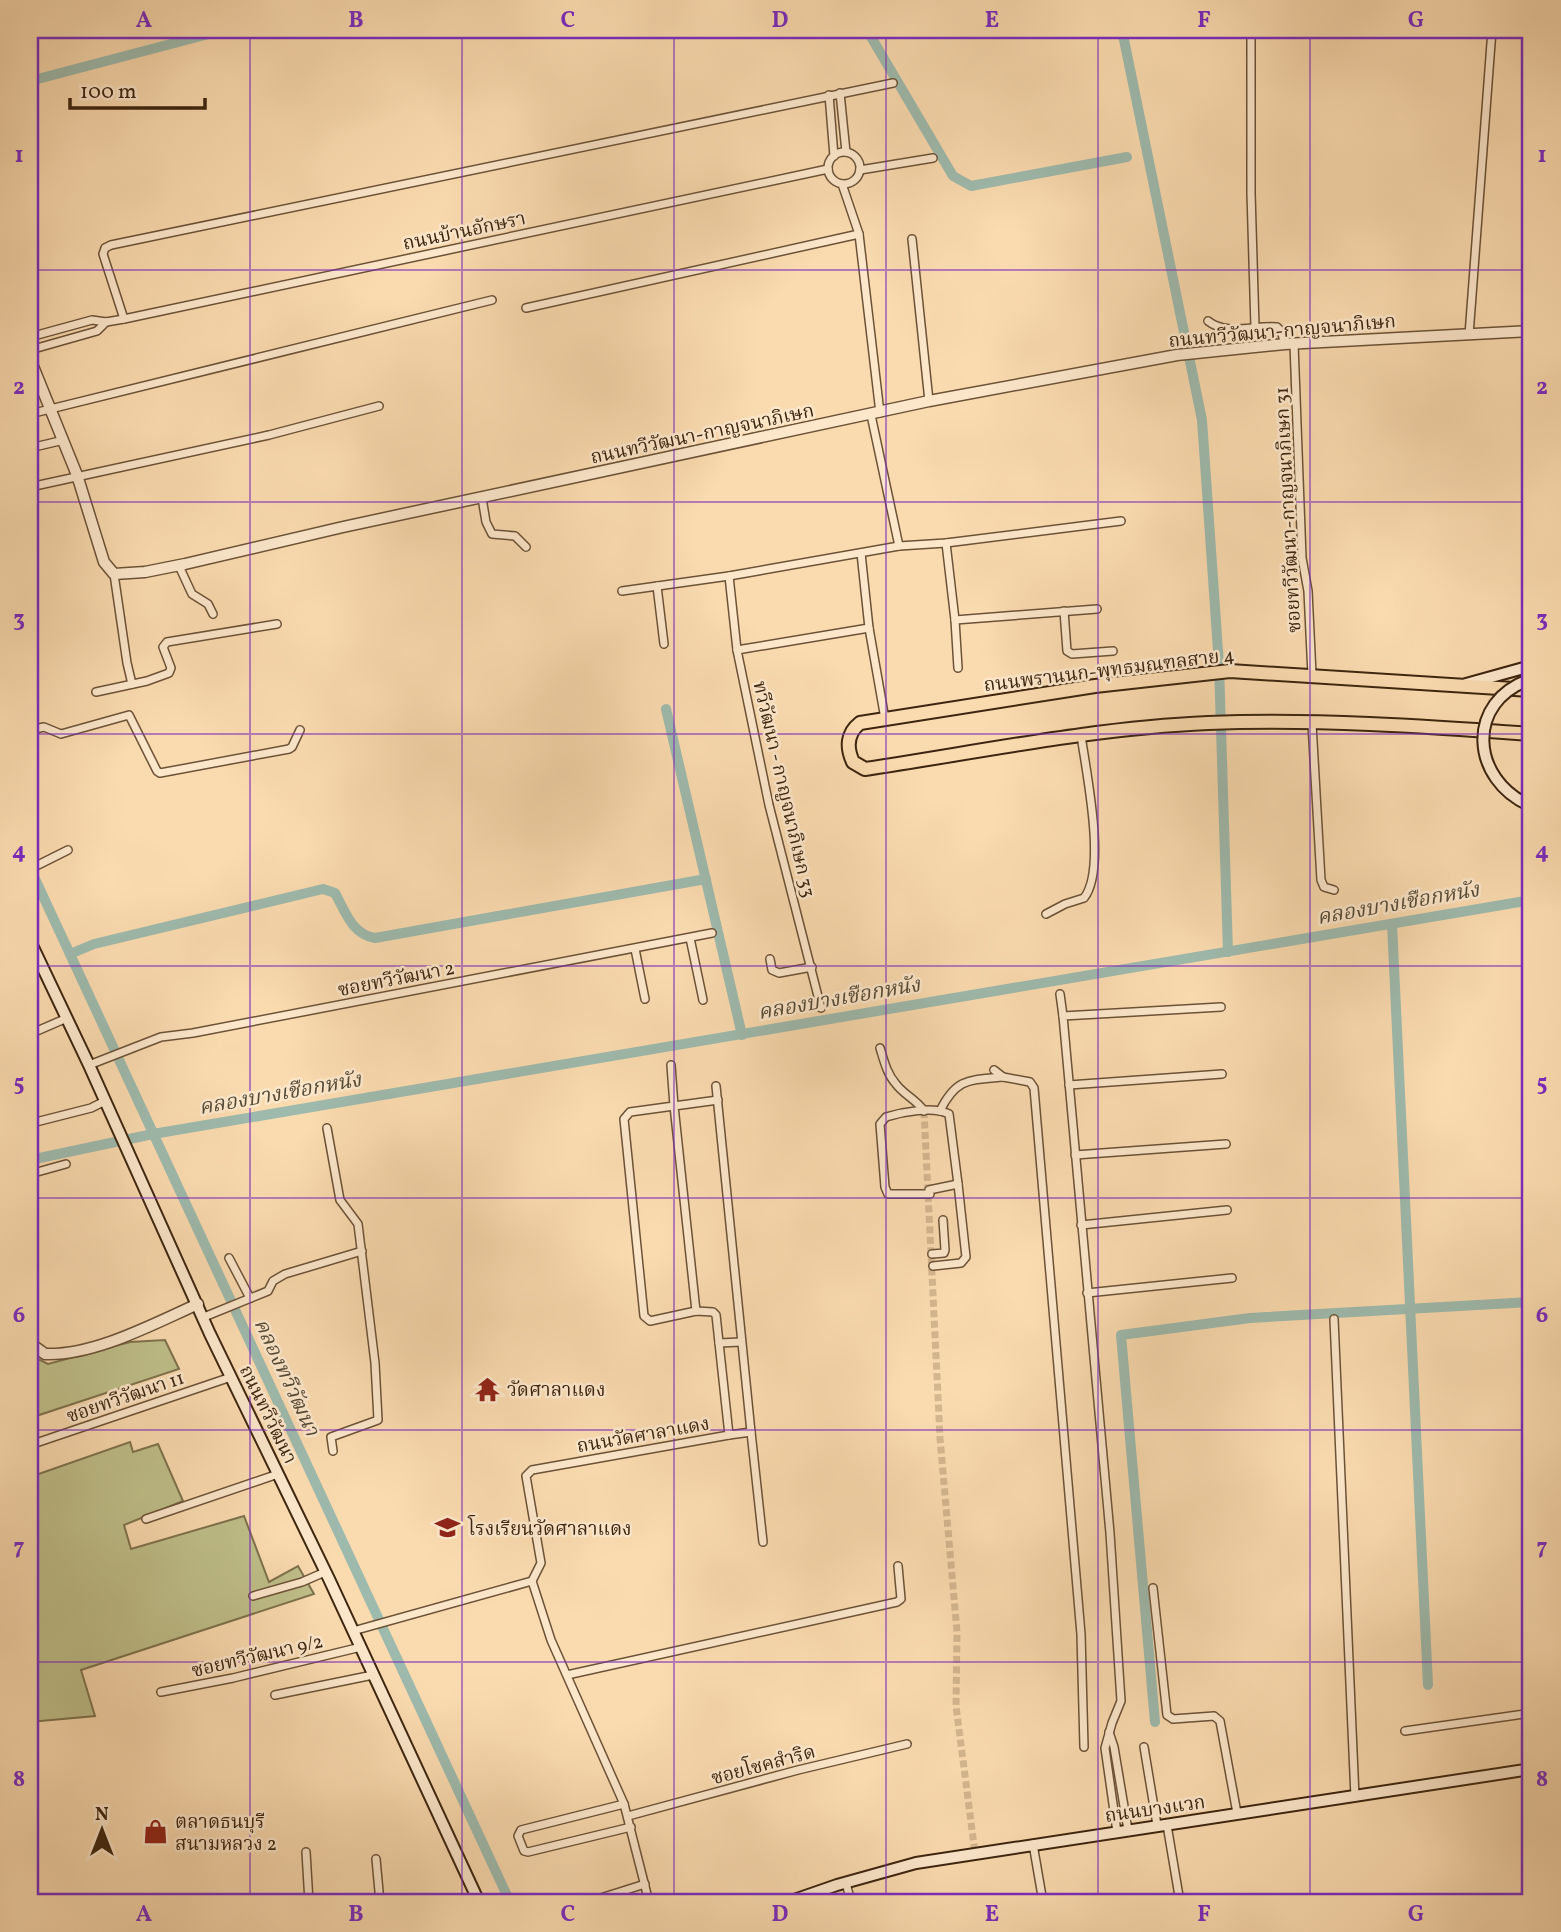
<svg xmlns="http://www.w3.org/2000/svg" width="1561" height="1932" font-family="Vollkorn,'Noto Serif Thai',serif">
<rect width="100%" height="100%" fill="#fadaaf"/>
<filter id="stains"><feTurbulence type="fractalNoise" baseFrequency=".00286" numOctaves="4"/><feColorMatrix values="0 0 0 0 .2 0 0 0 0 .09 0 0 0 0 .02 0 0 0 .5 -.17"/></filter>
<radialGradient id="worn" r=".72"><stop offset=".6" stop-color="#630" stop-opacity="0"/><stop offset="1" stop-color="#630" stop-opacity=".3"/></radialGradient>
<!-- green -->
<g fill="#bfbf8a" stroke="#7e724c" stroke-width="2">
<polygon points="165,1340 179,1369 30,1418 30,1355 48,1364 130,1342"/>
<polygon points="130,1442 133,1452 158,1444 183,1501 124,1525 131,1549 244,1516 269,1582 298,1566 314,1594 81,1670 95,1716 30,1722 30,1477"/>
</g>
<g fill="none" stroke-linecap="round" stroke-linejoin="round">
<!-- canal -->
<g stroke="#9ebaad" stroke-width="10">
<polyline points="867,30 953,176 971,186 1127,157"/>
<polyline points="1122,30 1202,420 1219,665 1228,952"/>
<polyline points="30,81 224,30"/>
<polyline points="666,709 742,1035"/>
<polyline points="30,868 510,1902"/>
<polyline points="1392,924 1428,1685"/>
<path d="M70,954L94,944L323,889L335,893C346,913 352,934 375,938L706,879"/>
<polyline points="30,1160 153,1134 1531,900"/>
<polyline points="1155,1722 1121,1335 1250,1318 1531,1302"/>
</g>
<!-- minor-tunnel -->
<polyline stroke="#d4b68f" stroke-width="7" stroke-dasharray="7 3.5" stroke-linecap="butt" points="924,1111 940,1438 957,1632 956,1706 975,1853"/>
<defs>
<g id="minor">
<polyline points="1251,30 1251,193 1255,327"/>
<polyline points="840,93 846,152"/>
<polyline points="829,95 834,156"/>
<circle cx="844" cy="168" r="16"/>
<polyline points="860,170 933,158"/>
<polyline points="842,184 859,234 880,413"/>
<polyline points="912,239 929,401"/>
<polyline points="526,308 859,234"/>
<polyline points="124,319 103,254 105,248 111,245 893,83"/>
<path d="M1208,321C1227,336 1253,325 1277,327L1281,331L1285,344"/>
<polyline points="1469,335 1492,30"/>
<polyline points="30,337 92,320 106,322 124,319 828,169"/>
<polyline points="1294,344 1302,558 1308,591 1312,675"/>
<polyline points="30,350 97,331 106,322"/>
<polyline points="30,414 492,300"/>
<polyline points="871,415 899,546"/>
<polyline points="30,448 64,440"/>
<polyline points="30,487 269,435 379,406"/>
<polyline points="482,498 486,522 492,534 515,536 526,547"/>
<polyline points="946,543 955,620 958,668"/>
<polyline points="861,553 869,628 885,719"/>
<polyline points="179,566 192,594 208,604 213,614"/>
<polyline points="114,574 127,663 132,684"/>
<polyline points="729,576 737,650 769,805 821,1008"/>
<polyline points="657,586 664,644"/>
<polyline points="622,591 729,576 899,546 946,543 1121,521"/>
<polyline points="1064,611 1067,651 1072,654 1113,651"/>
<polyline points="955,620 1097,609"/>
<polyline points="737,650 869,628"/>
<polyline points="96,692 147,681 169,673 171,668 163,647 167,642 277,624"/>
<polyline points="1312,724 1321,880 1324,887 1334,890"/>
<polyline points="30,730 44,727 61,734 129,715 157,771 160,773 289,749 292,747 300,730"/>
<polyline points="30,869 68,850"/>
<path d="M1046,914L1065,904L1084,898C1107,869 1086,772 1081,735"/>
<polyline points="690,938 703,1000"/>
<polyline points="635,949 645,999"/>
<polyline points="770,959 772,970 779,973 812,967"/>
<polyline points="1060,994 1063,1016"/>
<polyline points="30,1034 67,1018"/>
<path d="M880,1048C884,1061 887,1074 896,1084C904,1095 917,1100 924,1111"/>
<polyline points="89,1065 161,1037 193,1033 712,933"/>
<polyline points="994,1070 1003,1077 1030,1082 1034,1088 1081,1634 1084,1747"/>
<polyline points="1069,1085 1222,1074"/>
<polyline points="716,1086 751,1432 729,1435"/>
<path d="M940,1111C956,1078 969,1080 1003,1077"/>
<polyline points="32,1123 91,1108 105,1101"/>
<polyline points="327,1128 340,1200 358,1224 375,1363 378,1420 331,1437 333,1451"/>
<polyline points="1075,1155 1226,1144"/>
<polyline points="30,1174 66,1164"/>
<path d="M929,1190L958,1184L949,1114C933,1106 902,1112 886,1117L880,1124L885,1187L888,1194H930"/>
<polyline points="1081,1225 1227,1210"/>
<polyline points="932,1254 944,1253 945,1250 943,1220"/>
<polyline points="229,1258 250,1298"/>
<polyline points="933,1266 961,1263 966,1257 958,1184"/>
<polyline points="1087,1293 1232,1278"/>
<polyline points="696,1311 674,1106 718,1100"/>
<polyline points="204,1317 268,1291 273,1281 285,1274 362,1251"/>
<polyline points="1334,1319 1355,1797"/>
<polyline points="719,1343 741,1342"/>
<polyline points="751,1432 763,1542"/>
<polyline points="30,1445 231,1377"/>
<polyline points="146,1519 278,1474"/>
<polyline points="1153,1588 1167,1715 1173,1719 1214,1716 1220,1721 1237,1813"/>
<polyline points="253,1596 302,1582 325,1572"/>
<polyline points="353,1631 532,1581"/>
<polyline points="567,1675 897,1602 901,1599 898,1566"/>
<polyline points="161,1692 233,1678 361,1647"/>
<polyline points="275,1695 373,1675"/>
<polyline points="1405,1731 1531,1713"/>
<polyline points="1109,1732 1114,1747 1128,1830"/>
<polyline points="1144,1747 1157,1825"/>
<polyline points="624,1804 521,1830 518,1836 524,1851 528,1852 631,1827"/>
<polyline points="628,1816 798,1770 907,1744"/>
<polyline points="1167,1825 1180,1902"/>
<polyline points="1117,1832 1105,1748 1112,1723 1121,1701 1110,1533 1063,1016 1221,1007"/>
<polyline points="1033,1844 1043,1902"/>
<polyline points="306,1852 309,1902"/>
<polyline points="376,1859 380,1902"/>
<polyline points="846,1883 851,1902"/>
<polyline points="588,1902 645,1884"/>
<polyline points="649,1902 624,1804 551,1640 532,1581 541,1563 526,1476 532,1470 729,1435 716,1315 713,1312 696,1311 650,1321 644,1316 624,1119 630,1112 674,1106 671,1065"/>
</g>
<g id="tertiary">
<polyline points="30,359 77,475 104,562 114,574 145,572 185,564 343,527 929,401 1177,355 1285,344 1531,331"/>
<path d="M30,1343L45,1354C94,1356 153,1324 198,1304"/>
</g>
<g id="secondary">
<polyline points="1466,684 1531,666"/>
<polyline points="30,941 89,1065 210,1334 329,1579 479,1902"/>
<polyline points="788,1902 837,1885 916,1863 1531,1769"/>
</g>
<path id="primary" d="M1531,690L1230,671L1095,686L860,723C847,733 846,747 853,762L865,769C979,752 1093,728 1208,723C1315,719 1424,726 1531,734"/>
</defs>
<!-- minor casing -->
<use href="#minor" stroke="#6c5237" stroke-width="10"/>
<!-- tertiary casing -->
<use href="#tertiary" stroke="#6c5237" stroke-width="13"/>
<!-- secondary casing -->
<use href="#secondary" stroke="#3d250f" stroke-width="14"/>
<!-- primary casing -->
<use href="#primary" stroke="#3d250f" stroke-width="16"/>
<!-- minor -->
<use href="#minor" stroke="#fce7cb" stroke-width="7"/>
<!-- tertiary -->
<use href="#tertiary" stroke="#fce7cb" stroke-width="10"/>
<!-- secondary -->
<use href="#secondary" stroke="#fce7cb" stroke-width="10"/>
<!-- primary -->
<use href="#primary" stroke="#fadaaf" stroke-width="12"/>
<defs>
<path id="secondary-bridge" d="M1531,679C1465,701 1470,780 1531,806"/>
</defs>
<!-- secondary-bridge casing -->
<use href="#secondary-bridge" stroke="#3d250f" stroke-width="14" stroke-linecap="butt"/>
<!-- secondary-bridge -->
<use href="#secondary-bridge" stroke="#fce7cb" stroke-width="10"/>
</g>
<!-- grid -->
<path fill="none" stroke="#7b2cbf" stroke-width="2" stroke-opacity="0.55" d="M250,30V1902M462,30V1902M674,30V1902M886,30V1902M1098,30V1902M1310,30V1902M30,270H1531M30,502H1531M30,734H1531M30,966H1531M30,1198H1531M30,1430H1531M30,1662H1531"/>
<!-- icons -->
<defs>
<symbol id="temple-bare" viewBox="-9 -9 18 18"><path d="M0-6L5-2H3V0L6.5 2.5H4V6H1.5V3h-3V6H-4V2.5H-6.5L-3 0V-2H-5Z" fill="#8f2418" stroke="#fce7cb" stroke-width="2.5" paint-order="stroke"/></symbol>
<symbol id="school-bare" viewBox="-9 -9 18 18"><path d="M0-5L7-2L0 1L-7-2ZM-4 1L0 2.5L4 1V4Q0 6-4 4Z" fill="#8f2418" stroke="#fce7cb" stroke-width="2.5" paint-order="stroke"/></symbol>
<symbol id="shop-bare" viewBox="-9 -9 18 18"><path d="M-5-2.5h2.3a2.7 3.5 0 0 1 5.4 0H5L5.5 6h-11ZM-1.5-2.5h3a1.5 2.3 0 0 0-3 0Z" fill="#8f2418" stroke="#fce7cb" stroke-width="2.5" paint-order="stroke"/></symbol>
</defs>
<g fill-rule="evenodd">
<use href="#temple-bare" x="470" y="1372" width="35" height="35"/>
<use href="#school-bare" x="430" y="1510" width="35" height="35"/>
<use href="#shop-bare" x="138" y="1814" width="35" height="35"/>
</g>
<g text-anchor="middle" stroke-width="5" stroke-linejoin="round" paint-order="stroke">
<!-- street labels -->
<g font-size="19" fill="#3d250f" stroke="#fce7cb">
<text transform="translate(464 230) rotate(-12)" y="7">ถนนบ้านอักษรา</text>
<text transform="translate(1282 330) rotate(-5)" y="7">ถนนทวีวัฒนา-กาญจนาภิเษก</text>
<text transform="translate(702 433) rotate(-12)" y="7">ถนนทวีวัฒนา-กาญจนาภิเษก</text>
<text transform="translate(1287 510) rotate(-93)" y="7">ซอยทวีวัฒนา-กาญจนาภิเษก 31</text>
<text transform="translate(1109 669) rotate(-7)" y="7">ถนนพรานนก-พุทธมณฑลสาย 4</text>
<text transform="translate(785 789) rotate(77)" y="7">ทวีวัฒนา - กาญจนาภิเษก 33</text>
<text transform="translate(396 978) rotate(-11)" y="7">ซอยทวีวัฒนา 2</text>
<text transform="translate(125 1396) rotate(-19)" y="7">ซอยทวีวัฒนา 11</text>
<text transform="translate(269 1414) rotate(64)" y="7">ถนนทวีวัฒนา</text>
<text transform="translate(643 1434) rotate(-10)" y="7">ถนนวัดศาลาแดง</text>
<text transform="translate(257 1655) rotate(-13)" y="7">ซอยทวีวัฒนา 9/2</text>
<text transform="translate(763 1764) rotate(-15)" y="7">ซอยโชคสำริด</text>
<text transform="translate(1155 1808) rotate(-8)" y="7">ถนนบางแวก</text>
</g>
<!-- poi labels -->
<g font-size="19" fill="#3d250f" stroke="#fce7cb" text-anchor="start">
<text x="507" y="1396">วัดศาลาแดง</text>
<text x="468" y="1535">โรงเรียนวัดศาลาแดง</text>
<text x="175" y="1828">ตลาดธนบุรี<tspan x="175" dy="22">สนามหลวง 2</tspan></text>
</g>
<!-- water labels -->
<g font-size="21" font-style="italic" fill="#554a36" stroke="#fce7cb">
<text transform="translate(1398 903) rotate(-10)" y="7">คลองบางเชือกหนัง</text>
<text transform="translate(839 998) rotate(-10)" y="7">คลองบางเชือกหนัง</text>
<text transform="translate(280 1093) rotate(-10)" y="7">คลองบางเชือกหนัง</text>
<text transform="translate(287 1377) rotate(65)" y="7">คลองทวีวัฒนา</text>
</g>
</g>
<!-- margin -->
<rect width="1561" height="1932" fill="none" stroke="#fadaaf" stroke-width="77"/>
<!-- north arrow -->
<g transform="translate(102 1830)" stroke="#fce7cb" stroke-width="5" paint-order="stroke">
<path d="M0-5L12 26L0 18L-12 26Z" fill="#3d250f"/>
<text y="-10" font-size="19" font-weight="bold" text-anchor="middle" fill="#3d250f">N</text>
</g>
<!-- scale -->
<path d="M70 98v10h135v-10" fill="none" stroke="#3d250f" stroke-width="3.5"/>
<text x="80" y="98" font-size="21" fill="#3d250f" stroke="#fce7cb" stroke-width="5" paint-order="stroke">100 m</text>
<rect x="38" y="38" width="1484" height="1856" fill="none" stroke="#7b2cbf" stroke-width="2.5"/>
<g font-size="23" text-anchor="middle" font-weight="bold" fill="#7b2cbf">
<text x="144" y="27">A</text>
<text x="356" y="27">B</text>
<text x="568" y="27">C</text>
<text x="780" y="27">D</text>
<text x="992" y="27">E</text>
<text x="1204" y="27">F</text>
<text x="1416" y="27">G</text>
<text x="19" y="162">1</text>
<text x="1542" y="162">1</text>
<text x="19" y="394">2</text>
<text x="1542" y="394">2</text>
<text x="19" y="626">3</text>
<text x="1542" y="626">3</text>
<text x="19" y="858">4</text>
<text x="1542" y="858">4</text>
<text x="19" y="1090">5</text>
<text x="1542" y="1090">5</text>
<text x="19" y="1322">6</text>
<text x="1542" y="1322">6</text>
<text x="19" y="1554">7</text>
<text x="1542" y="1554">7</text>
<text x="19" y="1786">8</text>
<text x="1542" y="1786">8</text>
<text x="144" y="1921">A</text>
<text x="356" y="1921">B</text>
<text x="568" y="1921">C</text>
<text x="780" y="1921">D</text>
<text x="992" y="1921">E</text>
<text x="1204" y="1921">F</text>
<text x="1416" y="1921">G</text>
</g>
<rect width="100%" height="100%" filter="url(#stains)"/>
<rect width="100%" height="100%" fill="url(#worn)"/>
</svg>
